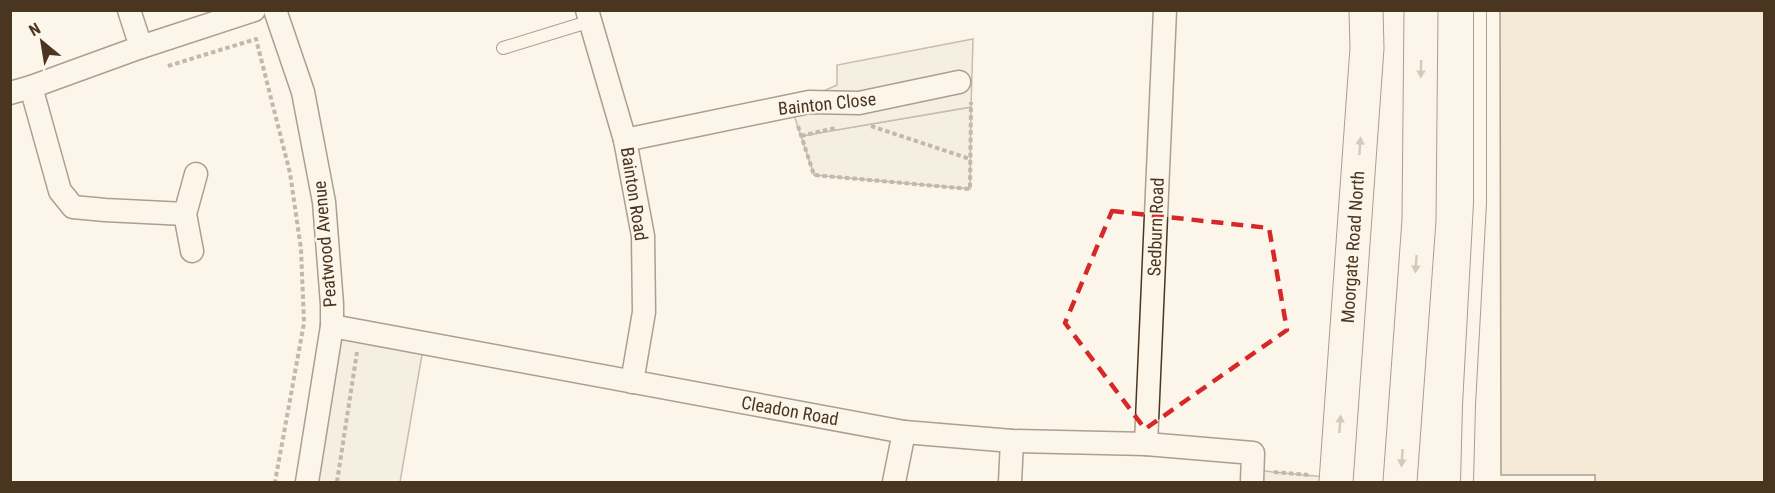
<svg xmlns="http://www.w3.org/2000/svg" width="1775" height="493" font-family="'Roboto Condensed',sans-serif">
<rect width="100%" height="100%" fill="#fbf6e9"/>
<!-- green -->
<g fill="#ede6d9" stroke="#887966" stroke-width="1.5">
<polygon points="971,107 970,189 814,175 801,136"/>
<polygon points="332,326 424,343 400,482 307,482"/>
<polygon points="1253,470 1336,478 1336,482 1252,482"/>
</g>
<!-- parking -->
<polygon fill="#ede7d9" stroke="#887966" stroke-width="1.5" points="973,39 971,107 801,136 791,106 837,85 837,65"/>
<!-- building -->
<polygon fill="#ecdcbc" stroke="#4a3520" stroke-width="1.5" points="1500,10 1764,10 1764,482 1595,482 1595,475 1501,475"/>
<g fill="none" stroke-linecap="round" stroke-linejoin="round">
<defs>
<g id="service">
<polyline points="503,48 591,21"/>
<polyline points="1467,482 1469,405 1480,203 1480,10"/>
</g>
<g id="minor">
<polyline points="129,10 141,47"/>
<polyline points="275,10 303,92 324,202 332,304 332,326 307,482"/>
<polyline points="587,10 625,140 643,236 644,312 632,382"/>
<polyline points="31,87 60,191 73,207 105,210 185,214"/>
<polyline points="10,93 31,87 141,47 254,10"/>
<polyline points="625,140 809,102 859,103 959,82"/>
<polyline points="192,251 185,214 196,174"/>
<polyline points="332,326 904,432 1012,441 1146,444 1253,453 1252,482"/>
<polyline points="1146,444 1165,10"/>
<polyline points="894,482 904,432"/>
<polyline points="1010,482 1012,441"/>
</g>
<g id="primary">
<polyline points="1336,482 1367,48 1366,10"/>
<polyline points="1400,482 1419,220 1421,10"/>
</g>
</defs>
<!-- service casing -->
<use href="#service" stroke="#4a3520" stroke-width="14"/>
<!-- minor casing -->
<use href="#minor" stroke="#4a3520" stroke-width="25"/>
<!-- primary casing -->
<use href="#primary" stroke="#4a3520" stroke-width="35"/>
<!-- path -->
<g stroke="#7f6f5c" stroke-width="4" stroke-dasharray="4.5 3" stroke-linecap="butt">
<polyline points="168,66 256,39 290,173 301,249 304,323 275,482"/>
<polyline points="798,126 814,175 970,189 971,102"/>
<polyline points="871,126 970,159"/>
<polyline points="801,136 835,128"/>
<polyline points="1274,472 1309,475"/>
<polyline points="337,482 357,352"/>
</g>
<!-- service -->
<use href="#service" stroke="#fbf6e9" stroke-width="12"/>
<!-- minor -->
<use href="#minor" stroke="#fbf6e9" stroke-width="22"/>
<!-- primary -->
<use href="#primary" stroke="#fbf6e9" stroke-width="33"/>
</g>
<!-- one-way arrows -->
<defs><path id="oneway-solid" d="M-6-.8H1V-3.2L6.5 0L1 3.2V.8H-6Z" transform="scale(1.5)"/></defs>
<g fill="#a29684">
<use href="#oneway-solid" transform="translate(1421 69) rotate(91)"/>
<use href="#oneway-solid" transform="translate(1360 146) rotate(-86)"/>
<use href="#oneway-solid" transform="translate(1416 264) rotate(94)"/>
<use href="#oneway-solid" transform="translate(1340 424) rotate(-86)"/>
<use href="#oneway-solid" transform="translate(1402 458) rotate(94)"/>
</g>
<!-- marked area -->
<path d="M0 0H1775V493H0ZM1112,211L1269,228L1287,330L1145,429L1065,323Z" fill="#fbf6e9" fill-opacity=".55" fill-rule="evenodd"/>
<path fill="none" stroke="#d62828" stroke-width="4.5" stroke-dasharray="12 8" stroke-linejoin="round" d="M1112,211L1269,228L1287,330L1145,429L1065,323Z"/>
<g text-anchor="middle" stroke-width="4.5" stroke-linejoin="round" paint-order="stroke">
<!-- street labels -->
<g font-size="18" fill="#4a3520" stroke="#fbf6e9">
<text transform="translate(827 104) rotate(-6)" y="6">Bainton Close</text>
<text transform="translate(634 194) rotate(81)" y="6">Bainton Road</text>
<text transform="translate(1156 227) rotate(-88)" y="6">Sedburn Road</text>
<text transform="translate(325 244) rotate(-95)" y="6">Peatwood Avenue</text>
<text transform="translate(1353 247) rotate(-86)" y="6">Moorgate Road North</text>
<text transform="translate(790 411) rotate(10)" y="6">Cleadon Road</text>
</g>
</g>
<!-- border -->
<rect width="1775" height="493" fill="none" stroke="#4a3520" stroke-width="24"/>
<!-- north arrow -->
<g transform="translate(42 42) rotate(330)" stroke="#fbf6e9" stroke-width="4.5" paint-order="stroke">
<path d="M0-4.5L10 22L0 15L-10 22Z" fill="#4a3520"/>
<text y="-9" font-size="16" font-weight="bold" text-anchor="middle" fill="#4a3520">N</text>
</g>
</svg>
